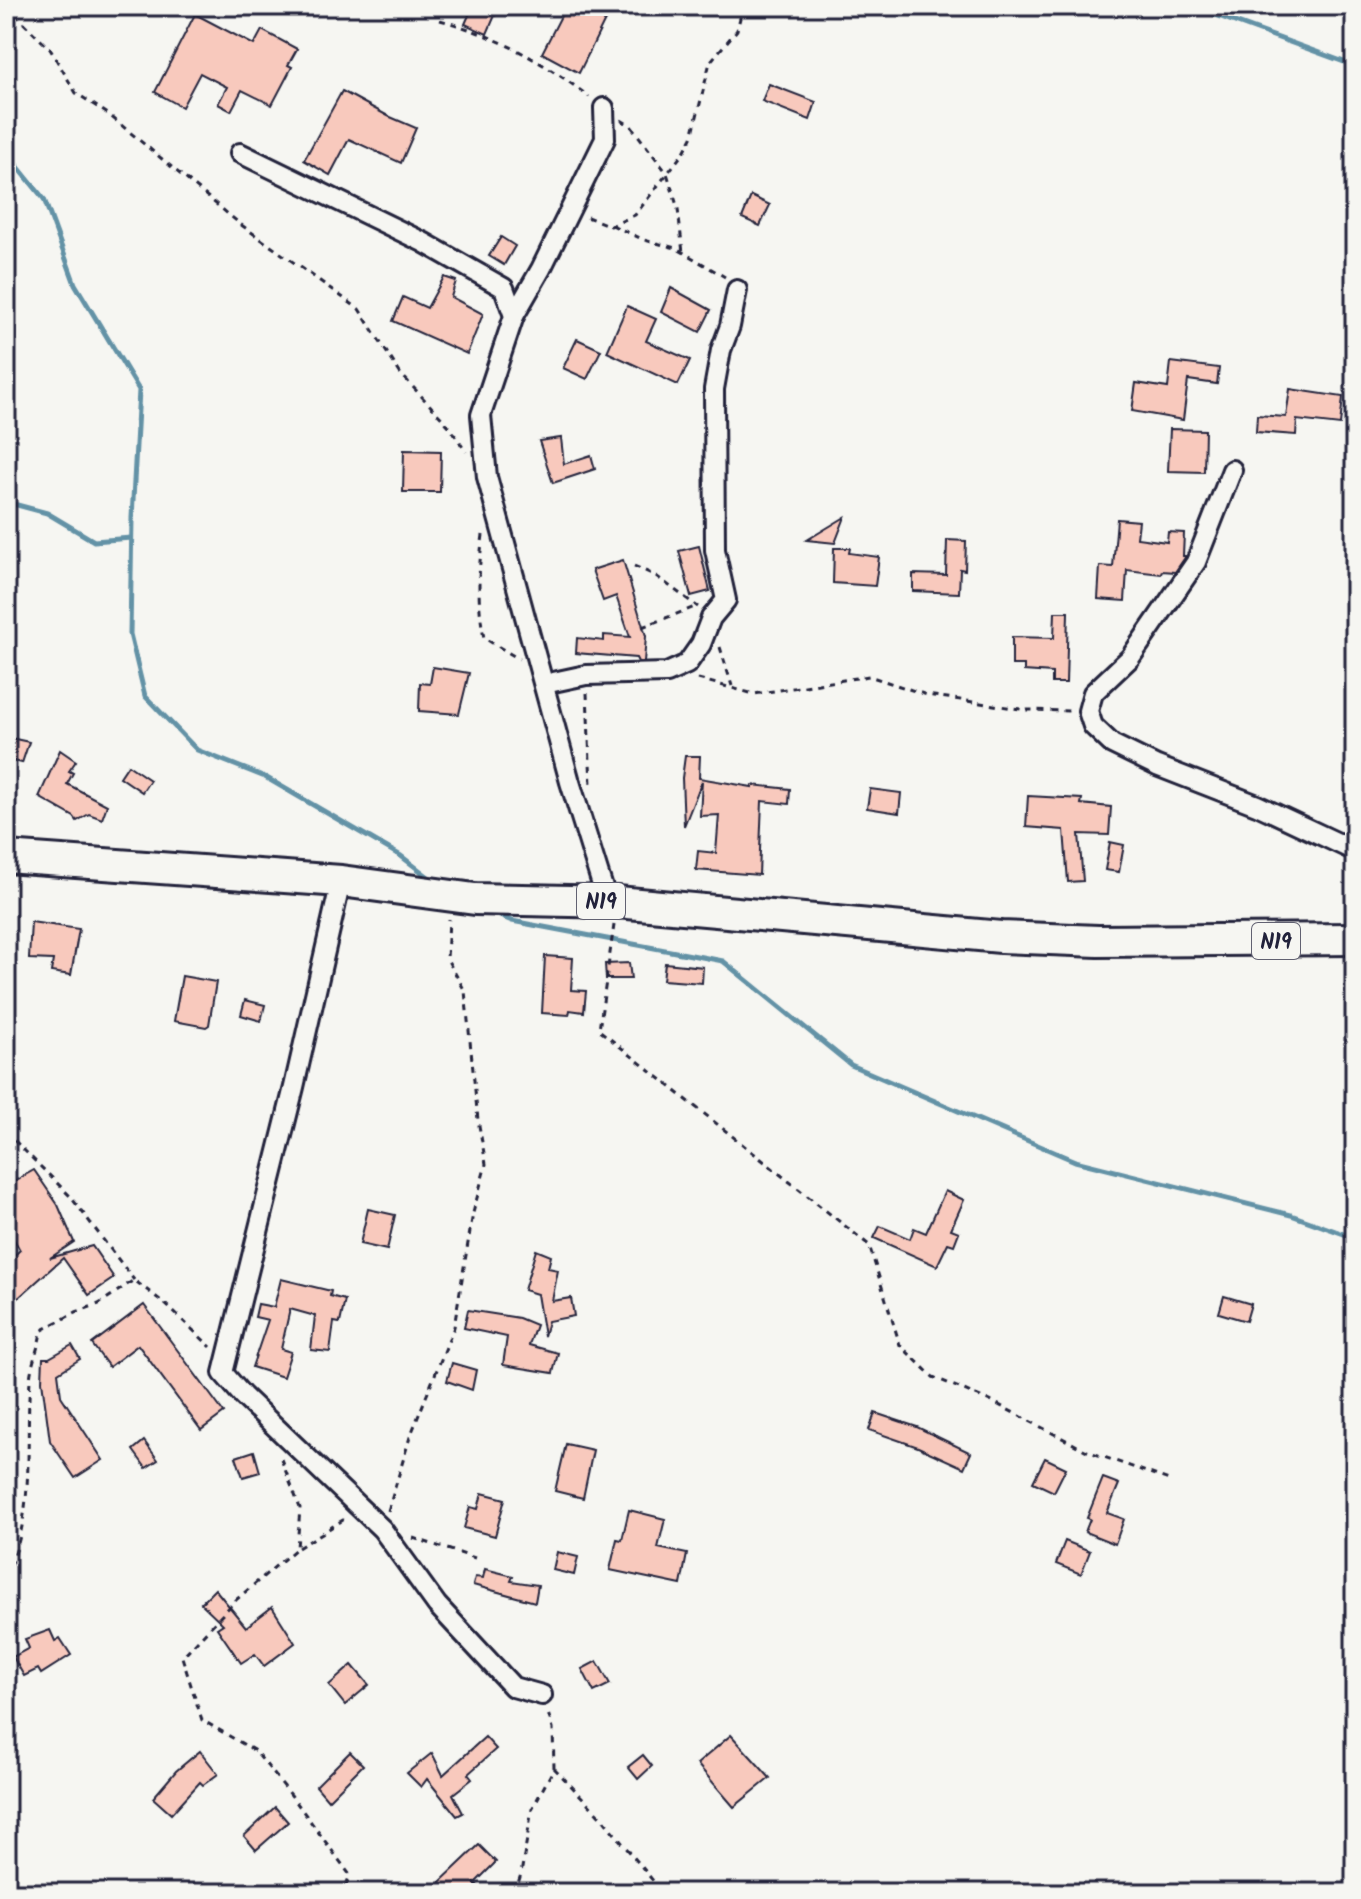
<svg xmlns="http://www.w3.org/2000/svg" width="1361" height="1899" font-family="Kalam,sans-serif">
<rect width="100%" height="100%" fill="#f6f6f2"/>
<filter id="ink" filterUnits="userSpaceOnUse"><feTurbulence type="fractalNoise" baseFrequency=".0125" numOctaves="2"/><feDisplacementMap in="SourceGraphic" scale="16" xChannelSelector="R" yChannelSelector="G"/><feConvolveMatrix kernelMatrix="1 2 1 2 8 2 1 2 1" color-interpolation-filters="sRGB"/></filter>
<g filter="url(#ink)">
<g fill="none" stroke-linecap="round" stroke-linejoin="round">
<!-- stream -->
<g stroke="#6392a6" stroke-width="5">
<polyline points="1191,6 1355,66"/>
<polyline points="6,152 44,199 75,284 139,390 132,518 130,634 145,696 197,750 265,777 401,856 435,882"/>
<polyline points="6,502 47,513 94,541 131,538"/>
<polyline points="492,913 512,921 723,961 851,1065 1075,1161 1291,1215 1355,1238"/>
</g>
</g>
<!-- building -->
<g fill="#f8c9bd" stroke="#22223b" stroke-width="2">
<polygon points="473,6 499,6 487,34 465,24"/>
<polygon points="566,6 612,6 579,73 542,53"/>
<polygon points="195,14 254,45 262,30 297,49 288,65 292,67 272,105 242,90 231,111 218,104 227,87 200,73 182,107 155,92"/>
<polygon points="769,84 816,102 810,120 762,101"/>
<polygon points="342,91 388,116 416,128 401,163 349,139 330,175 304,160"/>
<polygon points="751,196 770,205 760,226 742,218"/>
<polygon points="501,237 515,246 504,265 489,256"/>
<polygon points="444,277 456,281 451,297 483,314 467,354 393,321 403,297 427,308"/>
<polygon points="671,288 711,310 700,332 661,312"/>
<polygon points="627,306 656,319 646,341 690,360 678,385 607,352"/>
<polygon points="577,339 601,350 587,379 563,368"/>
<polygon points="1171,362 1219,368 1217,384 1188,380 1183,420 1132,411 1136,383 1168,388"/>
<polygon points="1290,389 1343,397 1340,425 1297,420 1296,435 1256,432 1257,415 1286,417"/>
<polygon points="1170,429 1205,430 1204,472 1168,471"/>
<polygon points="561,438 564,464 591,455 595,469 553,483 539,441"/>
<polygon points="404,450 441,451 440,492 403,492"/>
<polygon points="845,517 835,543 807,540"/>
<polygon points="1117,519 1139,521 1137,538 1167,542 1168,532 1184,533 1183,556 1186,556 1175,572 1162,571 1161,574 1127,570 1125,601 1098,599 1100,566 1113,567"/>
<polygon points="947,540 966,541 965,570 960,569 959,593 913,591 913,574 946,575"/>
<polygon points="699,546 710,591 691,596 679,551"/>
<polygon points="834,548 850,548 849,553 879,557 875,586 833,583"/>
<polygon points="623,560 646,636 644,662 638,662 636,658 576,653 577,638 604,641 604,635 630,637 616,596 603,601 592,570"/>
<polygon points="1055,612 1068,612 1066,683 1052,683 1052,673 1024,671 1024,665 1012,665 1012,637 1054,638"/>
<polygon points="433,667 469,673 459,714 419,711 420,683 430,684"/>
<polygon points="6,737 29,742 22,763 6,759"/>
<polygon points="60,750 76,761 69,771 73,773 67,784 107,805 102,819 89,814 77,821 74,817 39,797"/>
<polygon points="685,756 700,756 699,778 752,787 752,785 790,789 789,804 762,801 759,875 696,870 698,851 716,853 719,815 700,816 702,781 684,826 682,778"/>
<polygon points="128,765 150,780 142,792 120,777"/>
<polygon points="870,789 901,793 899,813 867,808"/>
<polygon points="1028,796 1082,799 1081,804 1111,807 1109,835 1079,834 1083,881 1068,882 1064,830 1026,827"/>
<polygon points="1110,842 1124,845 1119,872 1105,870"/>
<polygon points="31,922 79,929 71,975 51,972 53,960 29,959"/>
<polygon points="545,956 573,958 571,990 586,991 584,1012 570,1010 569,1015 542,1013"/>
<polygon points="629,963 631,979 606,979 605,964"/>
<polygon points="665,963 703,967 702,983 663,980"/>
<polygon points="182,976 216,982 209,1025 206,1027 174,1021"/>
<polygon points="245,1000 265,1005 261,1021 241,1015"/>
<polygon points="34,1170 58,1205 74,1242 50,1258 92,1246 114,1278 89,1295 63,1258 6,1309 6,1263 20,1250 6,1225 6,1186"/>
<polygon points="945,1191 964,1200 951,1229 959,1232 954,1245 948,1243 937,1266 874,1238 880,1226 910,1239 914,1228 926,1233"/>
<polygon points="368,1209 395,1215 387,1250 360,1244"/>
<polygon points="536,1250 551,1256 548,1268 558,1270 552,1301 571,1298 574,1316 548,1321 544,1336 537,1294 524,1290"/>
<polygon points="281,1279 331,1291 330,1296 345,1300 340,1323 334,1322 330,1352 311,1350 315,1316 290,1309 281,1349 291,1352 283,1377 252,1367 268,1320 255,1317 258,1304 274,1307"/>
<polygon points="1224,1296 1251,1304 1246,1321 1219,1313"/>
<polygon points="144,1305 224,1413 201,1430 138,1345 109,1367 92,1344"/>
<polygon points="468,1310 519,1318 536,1325 529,1345 558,1353 553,1373 503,1365 507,1337 464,1328"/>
<polygon points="72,1345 80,1359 58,1373 61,1396 103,1460 75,1478 50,1441 42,1381 43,1358 49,1358"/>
<polygon points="452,1363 476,1370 472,1390 447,1381"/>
<polygon points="875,1413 917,1427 971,1453 964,1468 918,1447 869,1430"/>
<polygon points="144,1441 158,1460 146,1468 133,1450"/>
<polygon points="566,1444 593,1450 583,1498 555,1491"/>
<polygon points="254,1451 260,1472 243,1477 236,1457"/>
<polygon points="1045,1458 1066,1468 1054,1492 1033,1482"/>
<polygon points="1103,1478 1119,1484 1107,1513 1124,1519 1115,1544 1085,1532 1090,1519 1087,1518"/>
<polygon points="482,1493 505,1499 495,1536 464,1528 470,1507 478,1509"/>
<polygon points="629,1510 665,1519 658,1548 687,1554 681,1585 610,1570 617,1539 622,1540"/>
<polygon points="1065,1541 1090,1551 1081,1574 1056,1564"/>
<polygon points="557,1552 578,1557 574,1575 553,1570"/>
<polygon points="485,1569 513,1576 511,1581 538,1585 535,1602 473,1585 475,1577 483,1578"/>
<polygon points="215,1589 246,1627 272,1607 295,1643 264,1666 255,1654 241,1663 217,1628 223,1624 201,1603"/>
<polygon points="50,1630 55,1641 60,1638 71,1655 41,1674 38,1669 24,1676 13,1657 29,1648 25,1639"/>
<polygon points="597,1661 610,1684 594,1692 582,1669"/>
<polygon points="352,1665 369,1685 345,1705 329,1685"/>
<polygon points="731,1735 770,1778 734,1807 697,1764"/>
<polygon points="485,1737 496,1749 468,1774 472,1779 453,1794 463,1813 457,1816 427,1779 421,1787 407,1773 432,1753 443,1775"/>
<polygon points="200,1751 218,1774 203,1785 200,1782 171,1814 153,1798 176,1771"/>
<polygon points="350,1752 363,1765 328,1800 316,1786"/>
<polygon points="643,1755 652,1766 638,1779 628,1767"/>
<polygon points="275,1807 288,1822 256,1850 244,1836"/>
<polygon points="479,1845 496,1862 475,1883 485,1893 451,1893 440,1882"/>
</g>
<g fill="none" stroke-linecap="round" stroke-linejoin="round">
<defs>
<g id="minor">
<polyline points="240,153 423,242 504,288 514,316 481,415 487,477 570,782 607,901"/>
<polyline points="514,316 541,269 605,139 604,108"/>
<polyline points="1232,470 1196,562 1130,658 1093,693 1088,711 1093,726 1112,744 1157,766 1257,805 1355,851"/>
<polyline points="544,684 586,675 667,673 687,664 701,644 711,618 726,600 715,550 714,389 721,350 730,326 737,290"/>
<polyline points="341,881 294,1087 223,1373 243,1396 382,1529 437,1605 513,1687 542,1695"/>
</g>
<polyline id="primary" points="6,857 341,881 475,899 617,902 1001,937 1098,941 1355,939"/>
</defs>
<!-- minor casing -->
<use href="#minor" stroke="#22223b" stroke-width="24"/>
<!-- primary casing -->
<use href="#primary" stroke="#22223b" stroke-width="36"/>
<!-- path -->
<g stroke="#22223b" stroke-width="3" stroke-dasharray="6 6" stroke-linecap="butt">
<polyline points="6,6 50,49 76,93 108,114 240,224 359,309 400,373 449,426 466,452"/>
<path d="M440,20C495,35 545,62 589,97"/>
<polyline points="621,120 631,126 667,173 678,209 683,253"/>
<polyline points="587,217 611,226 635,215 684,152 692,137 710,62 737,30 743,6"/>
<polyline points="612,225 644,240 676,248 725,277"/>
<path d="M483,535C478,570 477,602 484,638L519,659"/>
<polyline points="634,566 656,576 698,607"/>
<polyline points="642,627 695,607"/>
<polyline points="720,647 732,686"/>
<polyline points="698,679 754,694 869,676 927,695 1027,710 1071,711"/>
<polyline points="587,693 591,785"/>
<polyline points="614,925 599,1030 869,1245 900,1345 933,1377 995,1403 1087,1451 1169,1480"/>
<polyline points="6,1132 70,1196 134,1280"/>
<polyline points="281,1459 300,1508 297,1548 237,1599 182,1657 202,1720 255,1751 291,1795 350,1875 343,1893"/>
<polyline points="388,1511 410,1437 454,1327 473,1213 486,1164 478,1120 465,991 447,959 449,919"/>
<polyline points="413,1538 475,1558"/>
<polyline points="298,1548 343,1520 347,1521"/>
<path d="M6,1577C36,1510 25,1450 30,1380C31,1364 39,1348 41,1331L76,1312L99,1304L134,1280L164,1303L211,1347"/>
<polyline points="554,1768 602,1818 663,1893"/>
<polyline points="515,1893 521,1874 532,1809 554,1768 553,1729 547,1710"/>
</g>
<!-- minor -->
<use href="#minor" stroke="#f6f6f2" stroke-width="18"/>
<!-- primary -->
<use href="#primary" stroke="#f6f6f2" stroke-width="30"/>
</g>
</g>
<g text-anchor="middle" stroke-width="7" stroke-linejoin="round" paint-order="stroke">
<!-- shield labels -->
<g fill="#f6f6f2" stroke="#626272" stroke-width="2">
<rect x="577" y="883" width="48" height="36" rx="6"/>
<rect x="1252" y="923" width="48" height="36" rx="6"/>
</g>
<g font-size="22" font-weight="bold" fill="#22223b">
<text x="601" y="909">N19</text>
<text x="1276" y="949">N19</text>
</g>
</g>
<!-- margin -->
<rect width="1361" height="1899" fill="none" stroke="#f6f6f2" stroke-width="32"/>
<rect x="16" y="16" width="1329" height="1867" fill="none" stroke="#22223b" stroke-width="3" filter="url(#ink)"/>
</svg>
